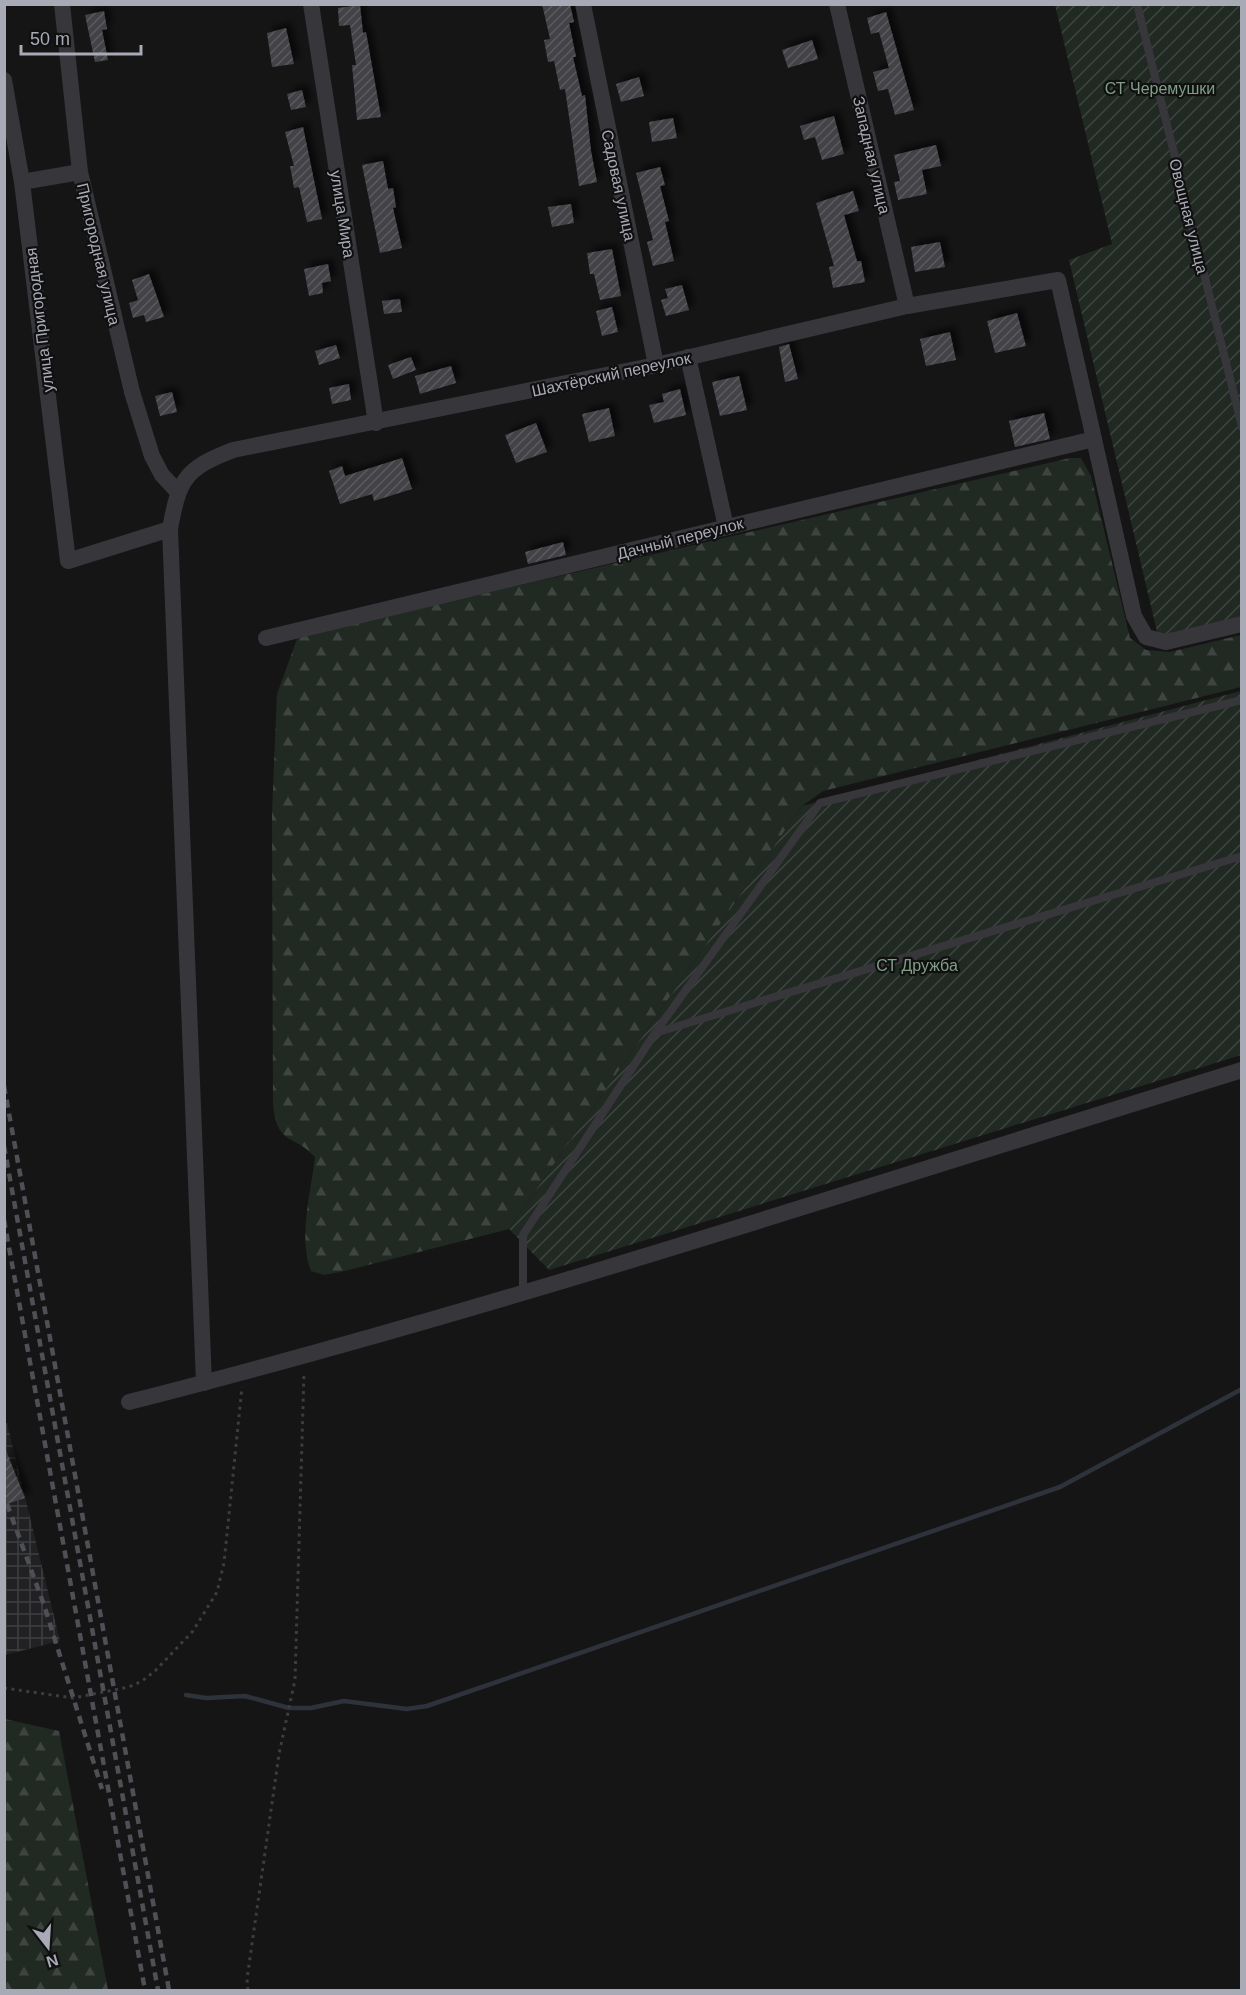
<svg xmlns="http://www.w3.org/2000/svg" width="1246" height="1995" font-family="Helvetica,sans-serif">
<defs>
<pattern id="industrial-grid" width="8" height="8" patternUnits="userSpaceOnUse" patternTransform="scale(1.5)"><rect width="8" height="8" fill="#212123"/><path d="M0 4h8M4 0v8" fill="none" stroke="#3e3f41"/></pattern>
<pattern id="forest-firs" width="22" height="20" patternUnits="userSpaceOnUse" patternTransform="scale(1.5)"><rect width="22" height="20" fill="#212923"/><path d="M5 1l3.5 6h-7zM16 11l3.5 6h-7z" fill="#3e4541"/></pattern>
<pattern id="garden-furrows" width="10" height="10" patternUnits="userSpaceOnUse" patternTransform="scale(1.5)"><rect width="10" height="10" fill="#212923"/><path d="M-1 1l2-2M0 10L10 0M9 11l2-2" fill="none" stroke="#3e4541"/></pattern>
<pattern id="building-hatch" width="6" height="6" patternUnits="userSpaceOnUse" patternTransform="scale(1.5)"><rect width="6" height="6" fill="#424246"/><path d="M-1 1l2-2M0 6l6-6M5 7l2-2" fill="none" stroke="#5a5b5e"/></pattern>
<filter id="shadow"><feDropShadow dx="5.5" dy="-5.5" stdDeviation="3" flood-color="#0009"/></filter>
</defs>
<rect width="100%" height="100%" fill="#151516"/>
<!-- industrial -->
<polygon fill="url(#industrial-grid)" points="7,1423 60,1641 5,1655 4,1424"/>
<!-- forest -->
<g fill="url(#forest-firs)">
<path d="M1070,458H1081L1091,476L1130,638L1146,650L1170,652L1241,635V687L823,791L802,806L509,1229L345,1271L324,1275L311,1271C298,1238 311,1191 315,1157C293,1133 277,1146 273,1104L272,813L277,694L297,639L305,635Z"/>
<polygon points="5,1719 59,1731 108,1990 5,1990"/>
</g>
<!-- garden -->
<g fill="url(#garden-furrows)">
<polygon points="1055,5 1241,5 1241,620 1159,640 1069,260 1112,244"/>
<polygon points="1241,691 1241,1055 549,1270 509,1229 802,806"/>
</g>
<g fill="none" stroke-linecap="round" stroke-linejoin="round">
<!-- stream -->
<polyline stroke="#2e333b" stroke-width="4.5" points="186,1695 206,1698 245,1696 289,1708 311,1708 344,1701 407,1709 427,1706 1060,1487 1242,1389"/>
</g>
<!-- building -->
<g fill="url(#building-hatch)" filter="url(#shadow)">
<polygon points="542,4 570,4 574,22 569,23 576,57 573,57 582,96 585,95 591,151 597,182 579,186 565,89 560,90 554,61 548,62 544,40 550,39"/>
<polygon points="360,5 363,33 366,32 381,117 357,120 352,65 356,65 350,25 339,26 338,8"/>
<polygon points="104,11 107,29 102,30 108,60 95,62 85,15"/>
<polygon points="886,12 914,110 895,115 888,89 878,91 873,72 889,68 879,32 871,34 867,18"/>
<polygon points="286,28 294,64 272,67 267,33"/>
<polygon points="812,40 818,59 788,68 782,50"/>
<polygon points="639,77 644,96 621,102 616,84"/>
<polygon points="302,90 306,107 291,110 287,94"/>
<polygon points="834,116 844,154 822,160 815,137 804,140 800,126"/>
<polygon points="673,118 677,138 652,142 649,122"/>
<polygon points="303,127 322,219 307,222 299,187 294,188 290,166 294,166 285,132"/>
<polygon points="936,145 941,166 922,170 927,194 898,200 894,182 900,181 894,155"/>
<polygon points="383,161 388,189 393,188 396,207 393,208 402,248 380,253 362,165"/>
<polygon points="660,167 665,185 660,186 669,221 665,222 674,261 653,266 647,242 653,240 636,173"/>
<polygon points="853,191 859,211 844,215 857,261 861,261 865,282 833,288 829,267 834,266 816,203"/>
<polygon points="571,204 574,223 552,227 548,207"/>
<polygon points="940,242 945,267 915,272 911,247"/>
<polygon points="612,249 621,296 600,300 594,274 590,274 587,253"/>
<polygon points="328,264 331,281 322,283 323,293 309,296 304,269"/>
<polygon points="149,274 164,317 146,322 144,315 133,318 129,303 138,300 132,280"/>
<polygon points="682,285 689,310 666,316 661,300 668,298 665,289"/>
<polygon points="400,299 402,312 384,314 382,301"/>
<polygon points="612,307 618,332 602,336 596,311"/>
<polygon points="1017,313 1026,346 995,353 987,321"/>
<polygon points="950,332 956,360 926,366 920,339"/>
<polygon points="789,344 798,379 785,382 779,347"/>
<polygon points="336,345 340,358 319,365 315,351"/>
<polygon points="411,357 416,370 393,379 388,365"/>
<polygon points="451,366 456,383 420,394 415,376"/>
<polygon points="739,376 747,410 720,416 712,382"/>
<polygon points="349,384 351,400 332,404 329,388"/>
<polygon points="680,389 686,415 654,423 649,405 664,402 662,394"/>
<polygon points="172,392 177,412 160,416 155,396"/>
<polygon points="609,408 615,436 589,442 582,414"/>
<polygon points="1044,413 1050,439 1015,447 1009,421"/>
<polygon points="536,423 547,452 516,463 505,435"/>
<polygon points="402,458 412,489 374,501 372,494 340,504 329,471 342,466 345,476"/>
<polygon points="563,542 566,555 528,564 525,552"/>
<polygon points="4,1446 25,1498 4,1505"/>
</g>
<g fill="none" stroke-linecap="round" stroke-linejoin="round">
<!-- path -->
<g stroke="#3c3d42" stroke-width="3" stroke-dasharray="3 4.5" stroke-linecap="butt">
<polyline points="4,1688 73,1698 129,1687 142,1681 155,1671 193,1631 217,1592 224,1563 242,1387"/>
<polyline points="248,1990 247,1979 279,1754 295,1680 304,1372"/>
</g>
<!-- lane -->
<g stroke="#36363b" stroke-width="8">
<polyline points="1137,4 1242,427"/>
<polyline points="655,1033 1242,856"/>
<polyline points="523,1291 523,1235 655,1033 820,803 1242,700"/>
</g>
<!-- street -->
<g stroke="#36363b" stroke-width="16">
<polyline points="62,4 80,172 132,392 152,456 162,475 177,491"/>
<polyline points="311,4 376,423"/>
<polyline points="583,4 656,365"/>
<polyline points="837,4 907,306"/>
<polyline points="4,80 22,182 68,561 170,529"/>
<polyline points="22,182 80,172"/>
<polyline points="688,357 726,527"/>
<polyline points="266,638 1094,439"/>
<path d="M204,1383L170,529C179,480 184,469 233,450L656,365L907,306L1058,280L1134,616L1146,637L1166,642L1242,624"/>
<path d="M129,1402C504,1307 872,1184 1242,1070"/>
</g>
<!-- rail -->
<g stroke="#4f5056" stroke-width="4.5" stroke-dasharray="8 6" stroke-linecap="butt">
<polyline points="4,1086 169,1990"/>
<polyline points="4,1146 158,1990"/>
<polyline points="4,1220 145,1990"/>
<polyline points="7,1504 44,1605 102,1789"/>
</g>
</g>
<g text-anchor="middle" stroke-width="4.5" stroke-linejoin="round" paint-order="stroke">
<!-- park labels -->
<g font-size="16" fill="#819f88" stroke="#101011">
<text x="1160" y="94">СТ Черемушки</text>
<text x="917" y="971">СТ Дружба</text>
</g>
<!-- street labels -->
<g font-size="16" fill="#a8aab5" stroke="#101011">
<text transform="translate(872 155) rotate(77)" y="6">Западная улица</text>
<text transform="translate(619 185) rotate(78)" y="6">Садовая улица</text>
<text transform="translate(343 214) rotate(81)" y="6">улица Мира</text>
<text transform="translate(1189 216) rotate(76)" y="6">Овощная улица</text>
<text transform="translate(99 254) rotate(77)" y="6">Пригородная улица</text>
<text transform="translate(39 320) rotate(-97)" y="6">улица Пригородная</text>
<text transform="translate(611 374) rotate(-12)" y="6">Шахтёрский переулок</text>
<text transform="translate(680 538) rotate(-14)" y="6">Дачный переулок</text>
</g>
</g>
<!-- border -->
<rect width="1246" height="1995" fill="none" stroke="#a8aab5" stroke-width="12"/>
<!-- north arrow -->
<g transform="translate(48 1947) rotate(163)" stroke="#101011" stroke-width="4.5" paint-order="stroke">
<path d="M0-4.5L10 22L0 15L-10 22Z" fill="#a8aab5"/>
<text y="-9" font-size="16" font-weight="bold" text-anchor="middle" fill="#a8aab5">N</text>
</g>
<!-- scale -->
<path d="M21 45v9h120v-9" fill="none" stroke="#a8aab5" stroke-width="3"/>
<text x="30" y="45" font-size="18" fill="#a8aab5" stroke="#101011" stroke-width="4.5" paint-order="stroke">50 m</text>
</svg>
